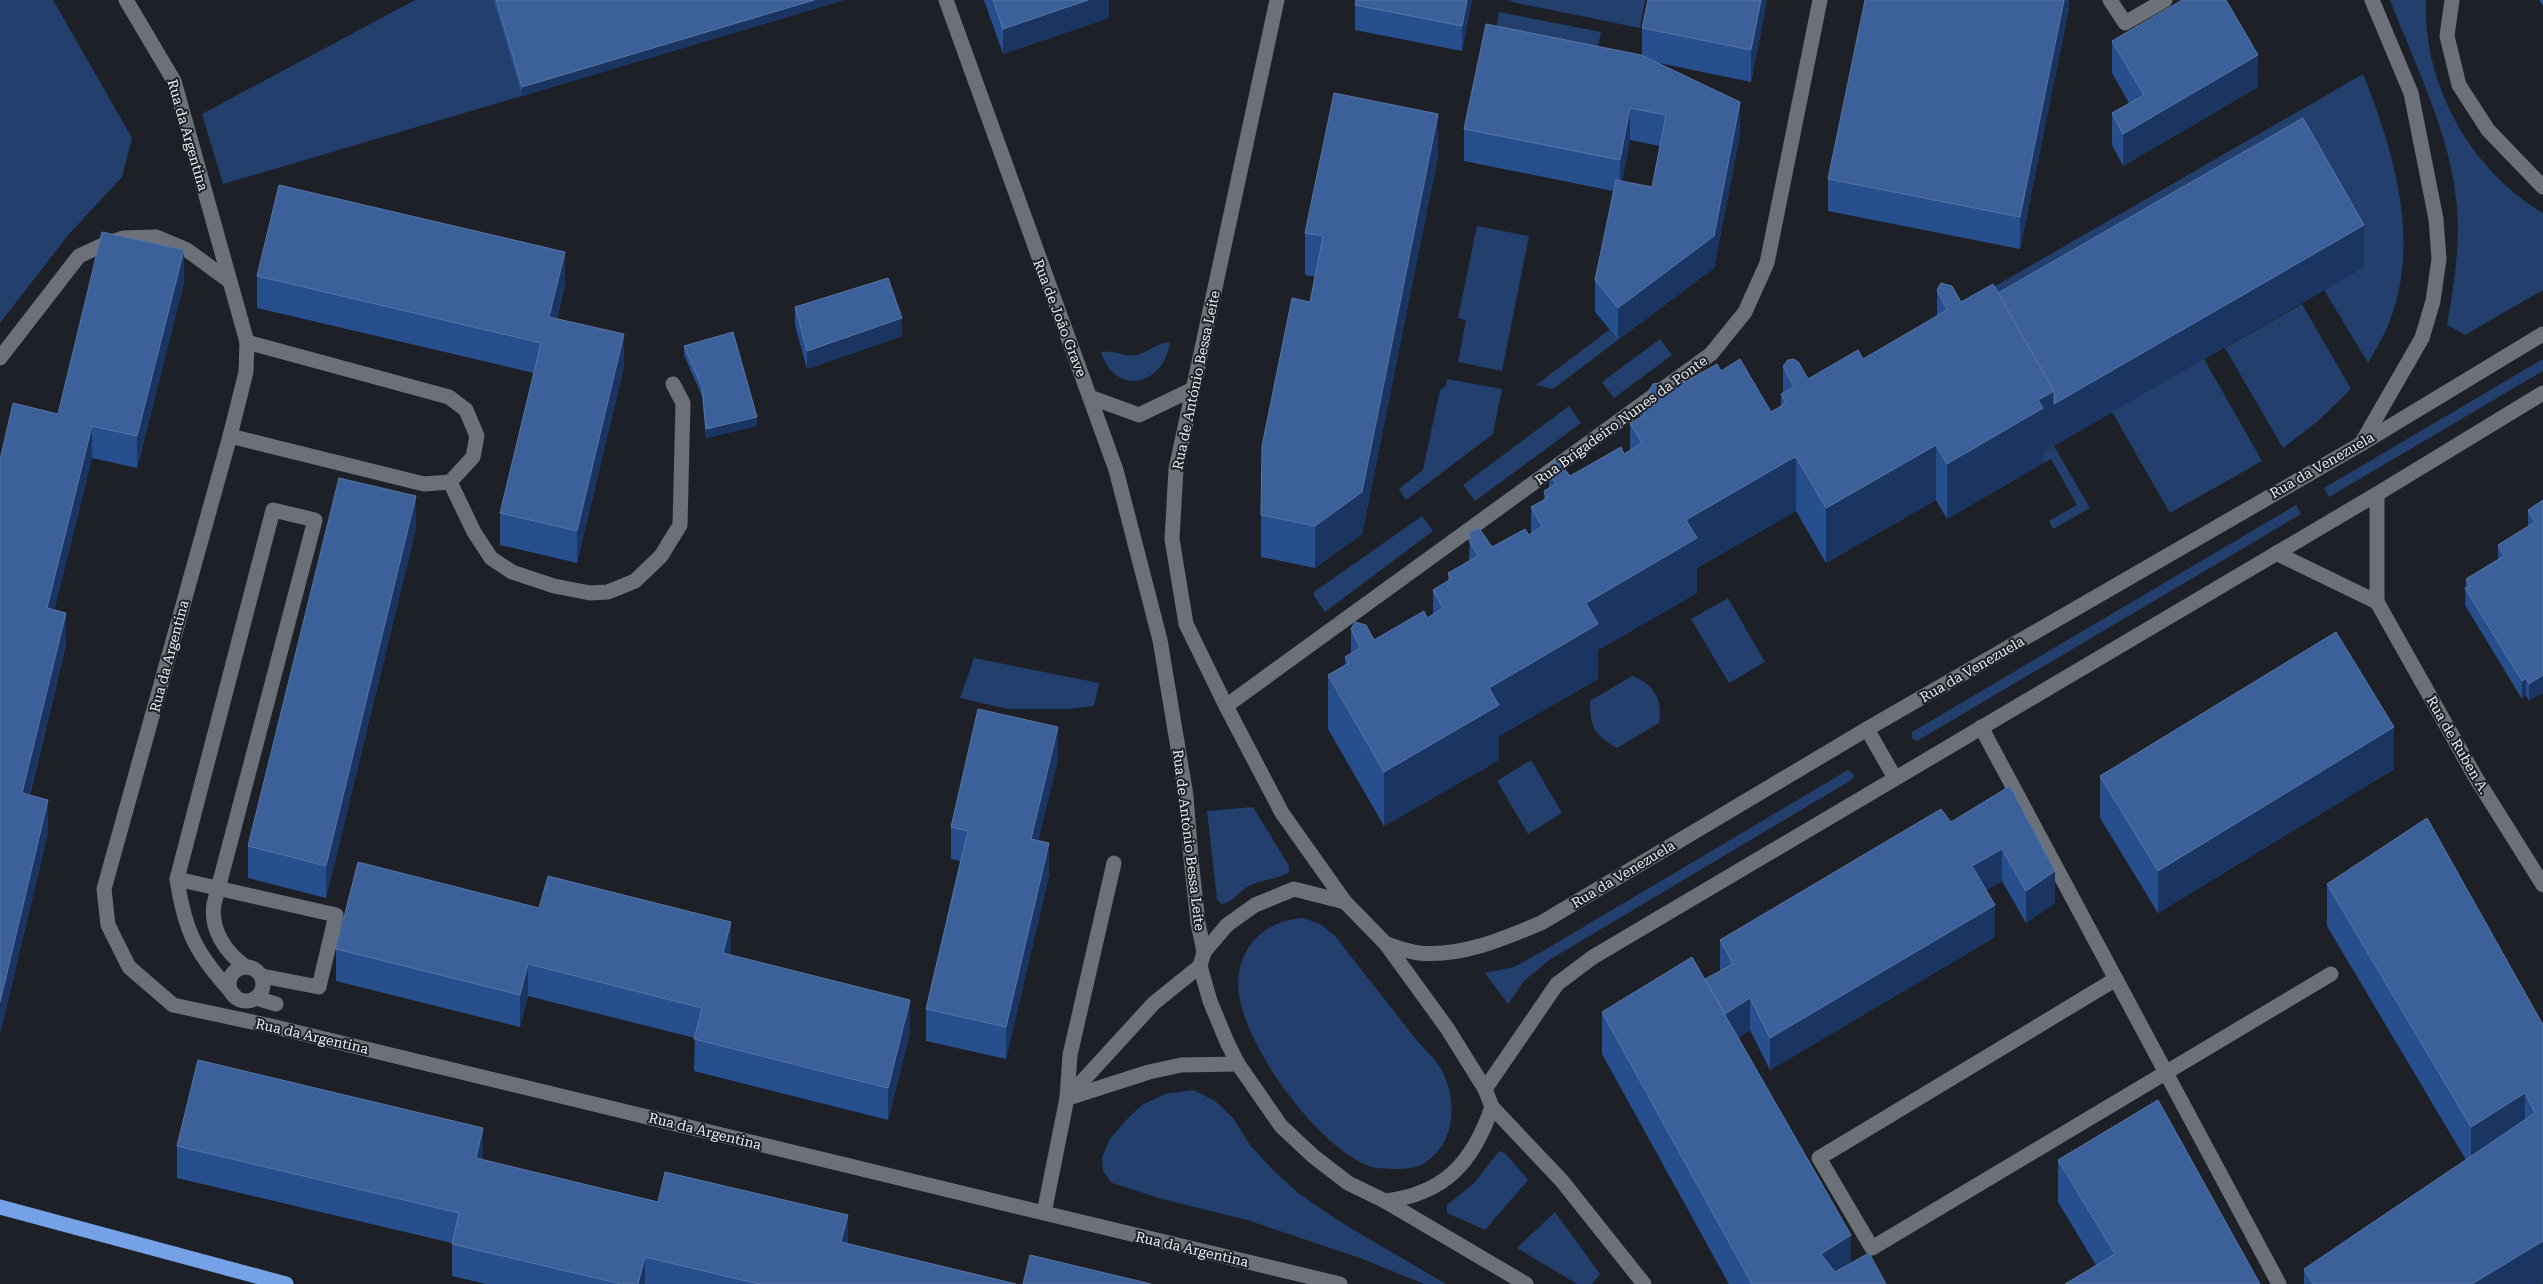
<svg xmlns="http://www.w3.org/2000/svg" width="2543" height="1284" font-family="'Roboto Serif',serif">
<rect width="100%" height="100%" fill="#1d2127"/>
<!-- green -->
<g fill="#233f6d">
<polygon points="0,0 53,0 132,138 122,177 69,234 0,323"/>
<polygon points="415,0 493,0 522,96 223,184 202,114"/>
<polygon points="1513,0 1645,0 1640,28 1507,1"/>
<path d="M2390,0H2426C2423,85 2470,169 2543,213V290L2465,335L2447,325C2454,286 2460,247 2457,207C2451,135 2416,67 2390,0Z"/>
<polygon points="1499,12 1601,32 1597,51 1496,31"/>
<path d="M2363,74C2395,155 2423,246 2386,330C2381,341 2374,352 2368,363L2324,290L2364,267L1993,339L1971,300Z"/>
<polygon points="1477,226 1529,236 1502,371 1458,362 1466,320 1458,318"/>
<polygon points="2302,304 2351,389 2318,421 2283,448 2225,348"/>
<polygon points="1609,330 1618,340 1553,389 1536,385"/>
<polygon points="1660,339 1672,355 1614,398 1602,382"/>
<path d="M1170,342C1164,386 1115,397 1101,352C1113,349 1126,358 1137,355C1149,352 1157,343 1170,342Z"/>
<polygon points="2204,359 2262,461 2170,513 2112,412"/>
<polygon points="2543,359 2543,371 2329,497 2324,488"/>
<polygon points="1447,379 1502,389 1493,434 1406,500 1399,489 1423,470 1440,390 1446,386"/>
<polygon points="1569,406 1581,423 1475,501 1463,485"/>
<polygon points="2054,446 2090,508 2053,529 2049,521 2077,505 2051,459 2043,463 2038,455"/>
<polygon points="2296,505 2301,514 1917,741 1912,738 1912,732"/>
<polygon points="1422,516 1433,531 1325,612 1314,596 1314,592"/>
<polygon points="1728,598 1765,662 1729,683 1691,619"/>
<polygon points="974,658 1099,683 1094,706 1068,709 1008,709 960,698"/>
<path d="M1632,676C1654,684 1663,700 1659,723L1617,748C1594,735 1590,727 1590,701Z"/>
<polygon points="1531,760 1562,813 1528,834 1497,781"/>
<polygon points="1848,770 1853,773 1853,779 1549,960 1524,981 1508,1004 1485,973 1514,967 1543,951"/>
<path d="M1253,807L1289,866V872C1278,880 1260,879 1247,887C1238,893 1232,903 1221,904L1217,899L1207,811Z"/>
<path d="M1303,918L1320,924L1335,936C1361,970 1388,1003 1414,1037C1423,1048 1439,1062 1444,1075C1458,1106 1454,1147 1421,1165C1413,1169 1399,1169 1391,1169C1384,1168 1375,1169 1369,1166C1318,1146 1256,1059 1242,1008C1228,961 1255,921 1303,918Z"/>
<polygon points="1193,1090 1215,1101 1233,1118 1250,1145 1273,1170 1298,1193 1342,1223 1446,1284 1424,1284 1360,1258 1247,1220 1162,1199 1112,1183 1103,1171 1102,1157 1110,1139 1128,1118 1142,1105 1165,1094"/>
<polygon points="1499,1151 1505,1153 1528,1180 1485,1230 1447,1213 1447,1205 1475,1182"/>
<polygon points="1555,1212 1600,1274 1592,1284 1577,1284 1517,1248"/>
</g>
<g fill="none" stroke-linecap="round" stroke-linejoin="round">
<!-- service -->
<g stroke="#6c7078" stroke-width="15">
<polyline points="2110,0 2125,23 2165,0"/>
<polyline points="0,358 79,256 105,244 123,238 156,237 187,250 228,280"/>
<polyline points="230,436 424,484 450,482 473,457 477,436 466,410 449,397 247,342"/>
<polyline points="450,482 474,532 491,558 512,572 554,586 590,593 608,592 635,581 661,556 680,525 683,403 673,384"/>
<polyline points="1981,727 2279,1284"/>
<polyline points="2116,979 1819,1158 1872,1248 2331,974"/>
<polyline points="1067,1098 1070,1055 1114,863"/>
</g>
<!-- pedestrian -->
<g stroke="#6c7078" stroke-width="15">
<polyline points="177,879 336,915 319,987 262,976"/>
<circle cx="246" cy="984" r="17"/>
<path d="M234,995C197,955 185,933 177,879L273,510L315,520L214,904C210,929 225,952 246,967"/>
<polyline points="256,998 276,1004"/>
</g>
<!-- minor -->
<g stroke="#6c7078" stroke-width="15">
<polyline points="126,0 174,81 247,342 246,372 230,436 104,889 108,925 129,967 173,1005 271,1026 1044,1213 1067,1098 1154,1003 1200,966"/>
<polyline points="2452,0 2447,36 2459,85 2488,130 2543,187"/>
<polyline points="2361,444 2422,338 2433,301 2439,259 2436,219 2411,93 2372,0"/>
<polyline points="2276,553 2377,602 2377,494"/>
<polyline points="2377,602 2476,778 2543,885"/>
<polyline points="1226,706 1711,354 1745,312 1767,263 1820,0"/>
<polyline points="1068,1098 1149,1072 1181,1065 1238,1064"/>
<polyline points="1044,1213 1340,1284"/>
</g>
<!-- tertiary -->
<g stroke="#6c7078" stroke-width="15">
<polyline points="1867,729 1895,778"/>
<path d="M1386,944C1396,947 1408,952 1419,953C1461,957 1503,939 1541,923L1867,729L2361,444L2543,334"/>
<polyline points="1485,1089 1557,984 1593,957 2377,494 2543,393"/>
</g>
<!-- secondary -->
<g stroke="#6c7078" stroke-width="15">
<polyline points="946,0 1116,470 1160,640 1186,796 1191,859 1198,923 1204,952 1200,966 1210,1001 1227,1042 1238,1064 1281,1126 1313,1156 1348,1183 1385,1201 1526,1284"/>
<path d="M1277,0L1176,469L1172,539L1186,624L1226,706L1282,813L1345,902L1386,944L1447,1028L1485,1089L1492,1107C1473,1162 1445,1194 1385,1201"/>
<polyline points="1090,397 1139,415 1193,389"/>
<polyline points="1204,952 1227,925 1255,905 1294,889 1345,902"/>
<polyline points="1492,1107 1562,1181 1644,1284"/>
</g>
<!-- motorway -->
<polyline stroke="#75a1e7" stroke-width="15" points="0,1207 286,1284"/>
</g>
<!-- wall -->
<g fill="#274f8e" fill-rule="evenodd">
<polygon points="493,0 844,0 522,96"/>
<polygon points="984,0 1109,0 1109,18 1003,54"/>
<polygon points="1472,0 1462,51 1355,30 1355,5"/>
<path d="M1767,0L1751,82L1659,63L1740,134L1714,268L1618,340L1595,312V280L1613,191L1464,161V129L1642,55V28ZM1630,140L1660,146L1652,187L1622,181Z"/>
<polygon points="2069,0 2069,8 2020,249 1828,211 1828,179"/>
<polygon points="2539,0 2543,0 2543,6"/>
<polygon points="2112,41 2258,87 2123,166 2112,145 2112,113 2129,103 2112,73"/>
<polygon points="1438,156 1362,534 1315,568 1261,557 1261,515 1310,302 1315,277 1305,275 1305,233"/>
<polygon points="2364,267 2043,452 2043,463 1947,519 1936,500 1826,563 1796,511 1697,568 1697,593 1598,650 1598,679 1499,736 1499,760 1384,826 1328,729 1328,675 1345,665 1345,657 1351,653 1351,629 1374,640 1427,618 1433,615 1433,590 1448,581 1448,573 1469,561 1470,532 1492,547 1529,535 1531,533 1531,507 1544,500 1544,491 1549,488 1550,465 1570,476 1624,454 1630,450 1630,423 1640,417 1640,408 1649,403 1649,391 1667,392 1721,371 1771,412 1781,406 1781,394 1783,392 1783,366 1808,379 1863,359 1937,316 1937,290 1961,302 1998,293"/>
<polygon points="257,276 565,284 557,319 624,366 577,563 500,545 500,513 534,373 257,308"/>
<polygon points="184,282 137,468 92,458 54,610 66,645 30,795 48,832 0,1034 58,414"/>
<polygon points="795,307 902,336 807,369 795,325"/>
<polygon points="684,346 757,426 706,438 702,396 684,355"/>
<polygon points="2543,500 2529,701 2526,695 2522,699 2465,605 2466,579 2498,559 2498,545 2528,526 2528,510"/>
<polygon points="416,528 326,898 248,878 248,846"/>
<polygon points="1058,759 1038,840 1049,875 1006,1059 926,1041 926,1009 960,861 951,859 951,827"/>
<polygon points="2394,769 2158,913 2100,818 2100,776"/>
<polygon points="2010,786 2055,903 2026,923 2002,881 1986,890 1995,937 1770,1070 1750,1030 1738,1038 1851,1263 1886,1284 1729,1284 1602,1054 1602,1012 1705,979 1720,971 1720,940 1951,822"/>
<polygon points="2327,884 2543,1025 2541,1284 2304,1284 2304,1269 2466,1160 2327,926"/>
<polygon points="539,908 910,1032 888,1120 694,1071 695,1038 528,996 520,1027 336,981 336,949"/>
<polygon points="177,1146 483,1160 658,1202 848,1244 1016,1284 486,1284 452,1276 452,1243 177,1178"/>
<polygon points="2058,1160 2260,1284 2096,1265 2058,1202"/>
</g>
<!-- shaded-wall -->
<g fill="#1a3561">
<polygon points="814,0 844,0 522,96 522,87"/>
<polygon points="1088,0 1109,0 1109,18 1003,54 1003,29"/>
<polygon points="1467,0 1472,0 1462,51 1462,26"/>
<polygon points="1761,0 1767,0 1751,82 1751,50"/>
<polygon points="2064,0 2069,0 2069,8 2020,249 2020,217"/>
<polygon points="2258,55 2258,87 2123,166 2123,134"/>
<polygon points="1740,102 1740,134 1714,268 1618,340 1618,308"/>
<polygon points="1630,108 1630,140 1620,192 1620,160"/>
<polygon points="1438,114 1438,156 1362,534 1315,568 1315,526"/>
<polygon points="2364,225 2364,267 2043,452 2043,463 1947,519 1947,464 2038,400 2054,391"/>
<polygon points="184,250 184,282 137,468 137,436"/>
<polygon points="565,252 565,284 549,349 549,317"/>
<polygon points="902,318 902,336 807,369 807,351"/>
<polygon points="624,334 624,366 577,563 577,531"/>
<polygon points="757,417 757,426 706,438 706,429"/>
<polygon points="92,426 92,458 47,640 47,608"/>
<polygon points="1936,445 1936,500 1826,563 1826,508"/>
<polygon points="1796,457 1796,511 1697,568 1697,593 1598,650 1598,679 1499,736 1499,760 1384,826 1384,772 1489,688 1586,603 1686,520"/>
<polygon points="416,496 416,528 326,898 326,866"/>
<polygon points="66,613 66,645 22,825 22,793"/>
<polygon points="2543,675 2543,693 2529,701 2529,684"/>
<polygon points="2526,678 2526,695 2522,699 2522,681"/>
<polygon points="1058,727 1058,759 1031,871 1031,839"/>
<polygon points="2394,727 2394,769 2158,913 2158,871"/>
<polygon points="48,800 48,832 0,1034 0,1002"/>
<polygon points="1049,843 1049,875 1006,1059 1006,1027"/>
<polygon points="2002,849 2002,881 1972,898 1972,866"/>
<polygon points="2055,871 2055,903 2026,923 2026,891"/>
<polygon points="1995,905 1995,937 1770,1070 1770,1038"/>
<polygon points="731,922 731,954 723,985 723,953"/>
<polygon points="528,964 528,996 520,1027 520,995"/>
<polygon points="1750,998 1750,1030 1721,1049 1721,1017"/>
<polygon points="910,1000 910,1032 888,1120 888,1088"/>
<polygon points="2525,1093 2525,1136 2471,1169 2471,1127"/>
<polygon points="483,1128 483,1160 476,1158"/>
<polygon points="848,1215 848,1247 841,1242"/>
<polygon points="1851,1235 1851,1277 1840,1284 1821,1254"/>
<polygon points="2543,1241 2543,1283 2541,1284 2472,1284"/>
<polygon points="645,1257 645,1284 638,1284"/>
</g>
<!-- building -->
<g fill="#3c6099" stroke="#5776a6">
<polygon points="496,0 814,0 522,87"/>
<polygon points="993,0 1088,0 1003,29"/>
<polygon points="1356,0 1467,0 1462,26 1355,5"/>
<polygon points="1648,0 1761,0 1751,50 1642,28"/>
<polygon points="1865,0 2064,0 2020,217 1828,179"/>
<polygon points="2182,0 2226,0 2258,55 2123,134 2112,113 2144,95 2112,41"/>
<polygon points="1486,24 1641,55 1740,102 1714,236 1618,308 1595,280 1616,180 1652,187 1666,115 1630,108 1620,160 1464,129"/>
<polygon points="1334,93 1438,114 1362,492 1315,526 1261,515 1262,446 1292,298 1310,302 1323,236 1305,233"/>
<polygon points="2303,118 2364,225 2054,404 2054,391 1998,293"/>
<polygon points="279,185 565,252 549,317 624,334 577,531 500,513 541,343 257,276"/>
<polygon points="102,232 184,250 137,436 92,426 47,608 66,613 22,793 48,800 0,1002 0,460 13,403 58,414"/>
<polygon points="888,278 902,318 807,351 795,307"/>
<polygon points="1941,283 1952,286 1961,302 1993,284 2054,391 2038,400 2043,408 1947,464 1936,445 1826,508 1796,457 1789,460 1686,520 1697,538 1586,603 1598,624 1489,688 1499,705 1384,772 1328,675 1349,663 1345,657 1360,648 1351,629 1355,622 1366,625 1374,640 1424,611 1427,618 1443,608 1433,590 1451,579 1448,573 1478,556 1469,540 1470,532 1479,528 1492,547 1525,529 1529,535 1542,526 1531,507 1547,498 1544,491 1556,484 1549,473 1550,465 1558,461 1570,476 1621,447 1624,454 1642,443 1630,423 1645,415 1640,408 1653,401 1649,391 1653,384 1659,383 1667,392 1717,364 1721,371 1740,359 1771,412 1786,403 1781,394 1794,387 1783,366 1788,360 1794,359 1799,363 1808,379 1858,350 1863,359 1947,310 1937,290"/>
<polygon points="733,332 757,417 706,429 702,387 684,346"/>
<polygon points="339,478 416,496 326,866 248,846"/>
<polygon points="2543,500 2543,675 2529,684 2526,678 2522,681 2465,588 2470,586 2466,579 2504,556 2498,545 2535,522 2528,510"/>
<polygon points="2336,632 2394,727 2158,871 2100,776"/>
<polygon points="978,709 1058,727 1031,839 1049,843 1006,1027 926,1009 968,831 951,827"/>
<polygon points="2010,786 2055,871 2026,891 2002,849 1972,866 1995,905 1770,1038 1750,998 1725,1014 1705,979 1733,964 1720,940 1941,809 1951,822"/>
<polygon points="2427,818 2543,1025 2543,1241 2472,1284 2313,1284 2304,1269 2535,1113 2525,1093 2471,1127 2327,884"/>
<polygon points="358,862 539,908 548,876 731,922 723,953 910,1000 888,1088 694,1039 702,1008 528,964 520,995 336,949"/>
<polygon points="1692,957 1851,1235 1821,1254 1835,1272 1869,1253 1886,1284 1752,1284 1602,1012"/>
<polygon points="198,1060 483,1128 476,1158 658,1202 665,1172 848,1215 841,1242 1016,1284 759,1284 645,1257 638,1284 621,1284 452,1244 459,1213 177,1146"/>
<polygon points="2158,1100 2260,1284 2065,1284 2115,1254 2058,1160"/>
<polygon points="1030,1255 1151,1284 1023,1284"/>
</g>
<g text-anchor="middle" stroke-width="4" stroke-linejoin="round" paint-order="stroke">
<!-- street labels -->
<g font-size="14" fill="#e9ecf0" stroke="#1d2127">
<text transform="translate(188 135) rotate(74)" y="5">Rua da Argentina</text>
<text transform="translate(1060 318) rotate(69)" y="5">Rua de João Grave</text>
<text transform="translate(1196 380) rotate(-78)" y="5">Rua de António Bessa Leite</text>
<text transform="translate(1621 420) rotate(-36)" y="5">Rua Brigadeiro Nunes da Ponte</text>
<text transform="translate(2322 465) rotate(-30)" y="5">Rua da Venezuela</text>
<text transform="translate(169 656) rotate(-75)" y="5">Rua da Argentina</text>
<text transform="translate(1972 669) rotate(-30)" y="5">Rua da Venezuela</text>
<text transform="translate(2458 745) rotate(60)" y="5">Rua de Ruben A.</text>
<text transform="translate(1189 840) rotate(83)" y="5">Rua de António Bessa Leite</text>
<text transform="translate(1623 874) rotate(-31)" y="5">Rua da Venezuela</text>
<text transform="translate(312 1036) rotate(13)" y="5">Rua da Argentina</text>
<text transform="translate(705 1131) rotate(14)" y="5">Rua da Argentina</text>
<text transform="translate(1192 1249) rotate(13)" y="5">Rua da Argentina</text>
</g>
</g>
</svg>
